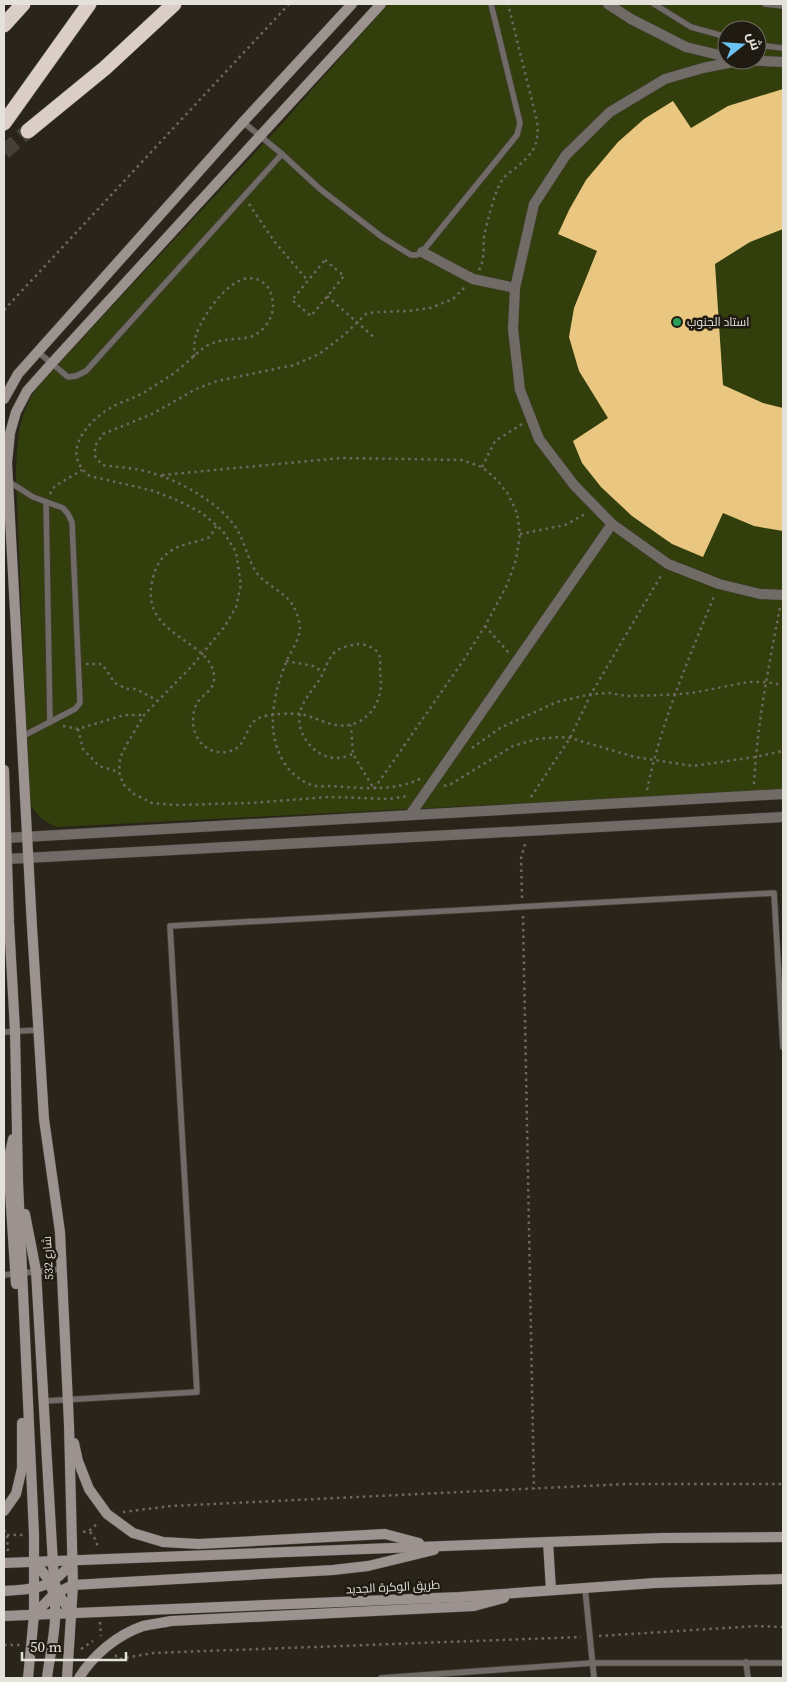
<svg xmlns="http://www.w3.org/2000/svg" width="787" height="1682" font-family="'Source Serif 4',Cairo,serif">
<rect width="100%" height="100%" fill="#2a251b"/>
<!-- green -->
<path fill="#323e0b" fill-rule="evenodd" d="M388,4H783V790L57,827C44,822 36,815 29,802L16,475C17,446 17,417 35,391C43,380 54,369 63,359L278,128ZM727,30H757V60H727Z"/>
<!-- building -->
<polygon fill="#eac781" points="783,89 783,229 750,242 715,264 723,385 763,403 783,408 783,531 754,526 723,513 703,557 672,544 632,516 601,487 582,463 573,441 608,418 579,371 569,337 574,308 597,251 558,234 569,210 586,180 618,142 644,119 673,101 691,128 728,106"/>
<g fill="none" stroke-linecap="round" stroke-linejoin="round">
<!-- highway-tunnel -->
<polyline stroke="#464138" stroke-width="15" stroke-dasharray="15 8" stroke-linecap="butt" points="4,152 28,131"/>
<defs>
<g id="lane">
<polyline points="654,4 691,27 727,37"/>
<polyline points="765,4 783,6"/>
<polyline points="757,45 783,48"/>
<polyline points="243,122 282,154 320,189 382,237 411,255 417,255 422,252 517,135 520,123 491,4"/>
<polyline points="38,352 68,377 76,376 86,371 282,154"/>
<polyline points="8,481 33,497 63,508 68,514 72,522 80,703 75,709 23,736"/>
<polyline points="46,502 50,722"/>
<polyline points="4,1032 38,1030"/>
<polyline points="4,1275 61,1269"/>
<polyline points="45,1401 197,1392 170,926 774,893 783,1047"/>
<polyline points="585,1588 594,1678"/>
<polyline points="746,1662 748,1678"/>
<polyline points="381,1678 593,1663 783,1663"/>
</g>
<g id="street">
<polyline points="608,4 631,19 686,47 727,57"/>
<polyline points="741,60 783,62"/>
<polyline points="743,60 703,68 665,79 610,112 566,155 534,204 515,288 513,329 520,390 539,439 574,485 612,524 668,564 719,584 760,594 783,595"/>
<polyline points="422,252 473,279 515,288"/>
<polyline points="410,815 612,524"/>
<polyline points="6,838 783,794"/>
<polyline points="7,859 783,817"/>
</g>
<g id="secondary">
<polyline points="4,399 18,374 243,122 352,4"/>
<polyline points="4,770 9,922 15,1031 18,1182 34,1534 34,1615 28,1678"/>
<polyline points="13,1139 8,1161 16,1284"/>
<path d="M25,1214L36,1271L54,1581C58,1594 63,1603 72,1613"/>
<polyline points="74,1443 78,1461 89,1489 107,1514 133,1533 163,1542 198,1544 385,1534 419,1543"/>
<polyline points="4,1511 16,1494 22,1468 22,1423"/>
<polyline points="548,1542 551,1590"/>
<path d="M34,1562C40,1569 47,1575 50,1584C62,1610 50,1651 47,1678"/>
<polyline points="4,1563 548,1542 663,1538 783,1537"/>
<path d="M4,1591C36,1589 52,1589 73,1561"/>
<polyline points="34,1615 54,1594 73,1585 333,1570 368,1566 434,1550"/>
<polyline points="4,1616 460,1597 655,1583 783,1579"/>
<polyline points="67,1678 73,1585 69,1425 60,1232 44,1119 32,927 7,463 10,433 16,412 27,391 51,364 381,4"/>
<path d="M79,1678C93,1655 117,1635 143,1626C152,1624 162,1623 171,1621L474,1606L504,1598"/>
</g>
<g id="highway">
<polyline points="4,25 23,4"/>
<polyline points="4,123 89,4"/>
<polyline points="28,131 105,68 174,4"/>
</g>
</defs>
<!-- lane casing -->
<use href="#lane" stroke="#443f36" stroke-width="7"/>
<!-- street casing -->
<use href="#street" stroke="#443f36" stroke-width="11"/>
<!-- secondary casing -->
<use href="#secondary" stroke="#443f36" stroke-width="11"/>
<!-- highway casing -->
<use href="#highway" stroke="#443f36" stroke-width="16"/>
<!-- path -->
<g stroke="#6d6860" stroke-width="2.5" stroke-dasharray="2.5 4" stroke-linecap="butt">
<polyline points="249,204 274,241 308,281"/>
<polygon points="325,260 344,276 311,316 292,300"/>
<path d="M479,270C486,258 482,245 485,232C488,220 494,194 500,184C503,177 508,174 513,170C532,155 540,146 537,121L508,4"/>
<polyline points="327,296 376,339"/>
<polyline points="4,310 289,4"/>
<path d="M194,357C194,349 194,342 196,335C203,314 239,259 266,285C271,290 273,299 273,306C273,318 264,331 253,336C237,341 220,337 205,347C196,353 188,362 179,369C170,377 158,383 148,390C135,399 120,401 107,410C84,425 61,455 90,476L154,491L179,501L202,513L223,531L236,552L241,585L236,607L225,626L193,665L144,715L127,744L120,758L119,772L123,784L134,794L152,803L176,805L250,803L329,797L389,799L408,796"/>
<polyline points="482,467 495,441 522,424"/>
<polyline points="162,475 341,458 462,460 482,467 497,480 508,494 517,513 520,534 516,560 507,585 485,626 465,658 374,789 353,754 351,725"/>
<polyline points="50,494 55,486 82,470"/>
<path d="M216,526L210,537C196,543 180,543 168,553C159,559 154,571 152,582C140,638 216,640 214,679C214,690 202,695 197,703C189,719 193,741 209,749C214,752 221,753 227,752C230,751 235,750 237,748C247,740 247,723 259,718C266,714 292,713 300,714C312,716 324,723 336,725C361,729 380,709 381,685C381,679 380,673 380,667C379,664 381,662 380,659C380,649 366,644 358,644C351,645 342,647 336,651C328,658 326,668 321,677C314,689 303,699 300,713C295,734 316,760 339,758C343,758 349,755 353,754"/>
<polyline points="520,534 565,525 587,513"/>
<polyline points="485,626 509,653"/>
<polyline points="286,661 313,666 323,672"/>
<polyline points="86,664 102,664 115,683 127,689 135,689 144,693 158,701"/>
<polyline points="63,726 78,729 124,715 144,715"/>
<polyline points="78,729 83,749 99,766 119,772"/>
<polyline points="472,748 500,728 557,702 591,694 610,693 626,696 664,695 692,693 748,682 766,682 783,685"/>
<path d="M420,779C392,792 361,788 331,786C325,786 318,787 312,785C298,781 285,767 280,755C266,725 275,689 287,660C293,648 303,634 299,621C292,593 277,593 260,577C249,565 246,546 239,533C223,502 169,474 135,469C124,467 113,467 102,465L95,456V446L103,434L152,414L196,389L217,381L294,365L319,354L344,335L366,314L376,312L408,311L430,308L453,299L464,288"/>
<path d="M754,784C757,724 769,665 780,607"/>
<polyline points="444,786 451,784 513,746 537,739 559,737 570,738 635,757 693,766 755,757 783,751"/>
<path d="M647,790C661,722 689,658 715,594"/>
<polyline points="531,797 570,738 591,694 662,574"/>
<polyline points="522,898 521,858 526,841"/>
<polyline points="523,916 534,1489"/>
<polyline points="123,1512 171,1506 627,1484 783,1484"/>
<polyline points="4,1530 7,1535 8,1552"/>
<polyline points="83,1532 89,1531 99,1522"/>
<polyline points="90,1532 96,1540 98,1549"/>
<polyline points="7,1535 23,1535"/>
<polyline points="100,1622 101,1636"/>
<polyline points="599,1636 757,1626 783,1627"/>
<polyline points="4,1645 20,1645"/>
<polyline points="81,1649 93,1641"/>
<polyline points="115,1655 119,1659 153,1653 581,1637"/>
</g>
<!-- lane -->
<use href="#lane" stroke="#716b68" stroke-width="5.5"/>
<!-- street -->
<use href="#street" stroke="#716b68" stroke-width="10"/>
<!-- secondary -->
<use href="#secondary" stroke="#9c928f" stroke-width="10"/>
<!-- highway -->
<use href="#highway" stroke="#dbcdc7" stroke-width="15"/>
</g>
<!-- markers -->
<circle fill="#2e9e5b" stroke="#201b12" stroke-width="2" cx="677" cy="322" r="5"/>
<g text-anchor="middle" stroke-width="5" stroke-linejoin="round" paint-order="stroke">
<!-- poi labels -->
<g font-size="12" fill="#e4e1da" stroke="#201b12" text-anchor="start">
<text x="687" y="326">استاد الجنوب</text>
</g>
<!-- street labels -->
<g font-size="12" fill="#e4e1da" stroke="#201b12">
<text transform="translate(48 1258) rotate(-93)" y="4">شارع 532</text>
<text transform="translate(393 1587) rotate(-3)" y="4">طريق الوكرة الجديد</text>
</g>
</g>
<!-- border -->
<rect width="787" height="1682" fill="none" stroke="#e4e1da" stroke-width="10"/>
<!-- north arrow -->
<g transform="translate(742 45) rotate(73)"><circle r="24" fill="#201b12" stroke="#6e6a62"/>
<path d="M0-4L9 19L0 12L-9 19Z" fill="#6ac3f1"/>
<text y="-8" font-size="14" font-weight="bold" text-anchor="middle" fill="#e4e1da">ش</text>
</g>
<!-- scale -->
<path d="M22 1652v8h104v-8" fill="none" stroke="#e4e1da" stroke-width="2.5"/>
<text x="30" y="1652" font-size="15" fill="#e4e1da" stroke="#201b12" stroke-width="4" paint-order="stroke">50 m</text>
</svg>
